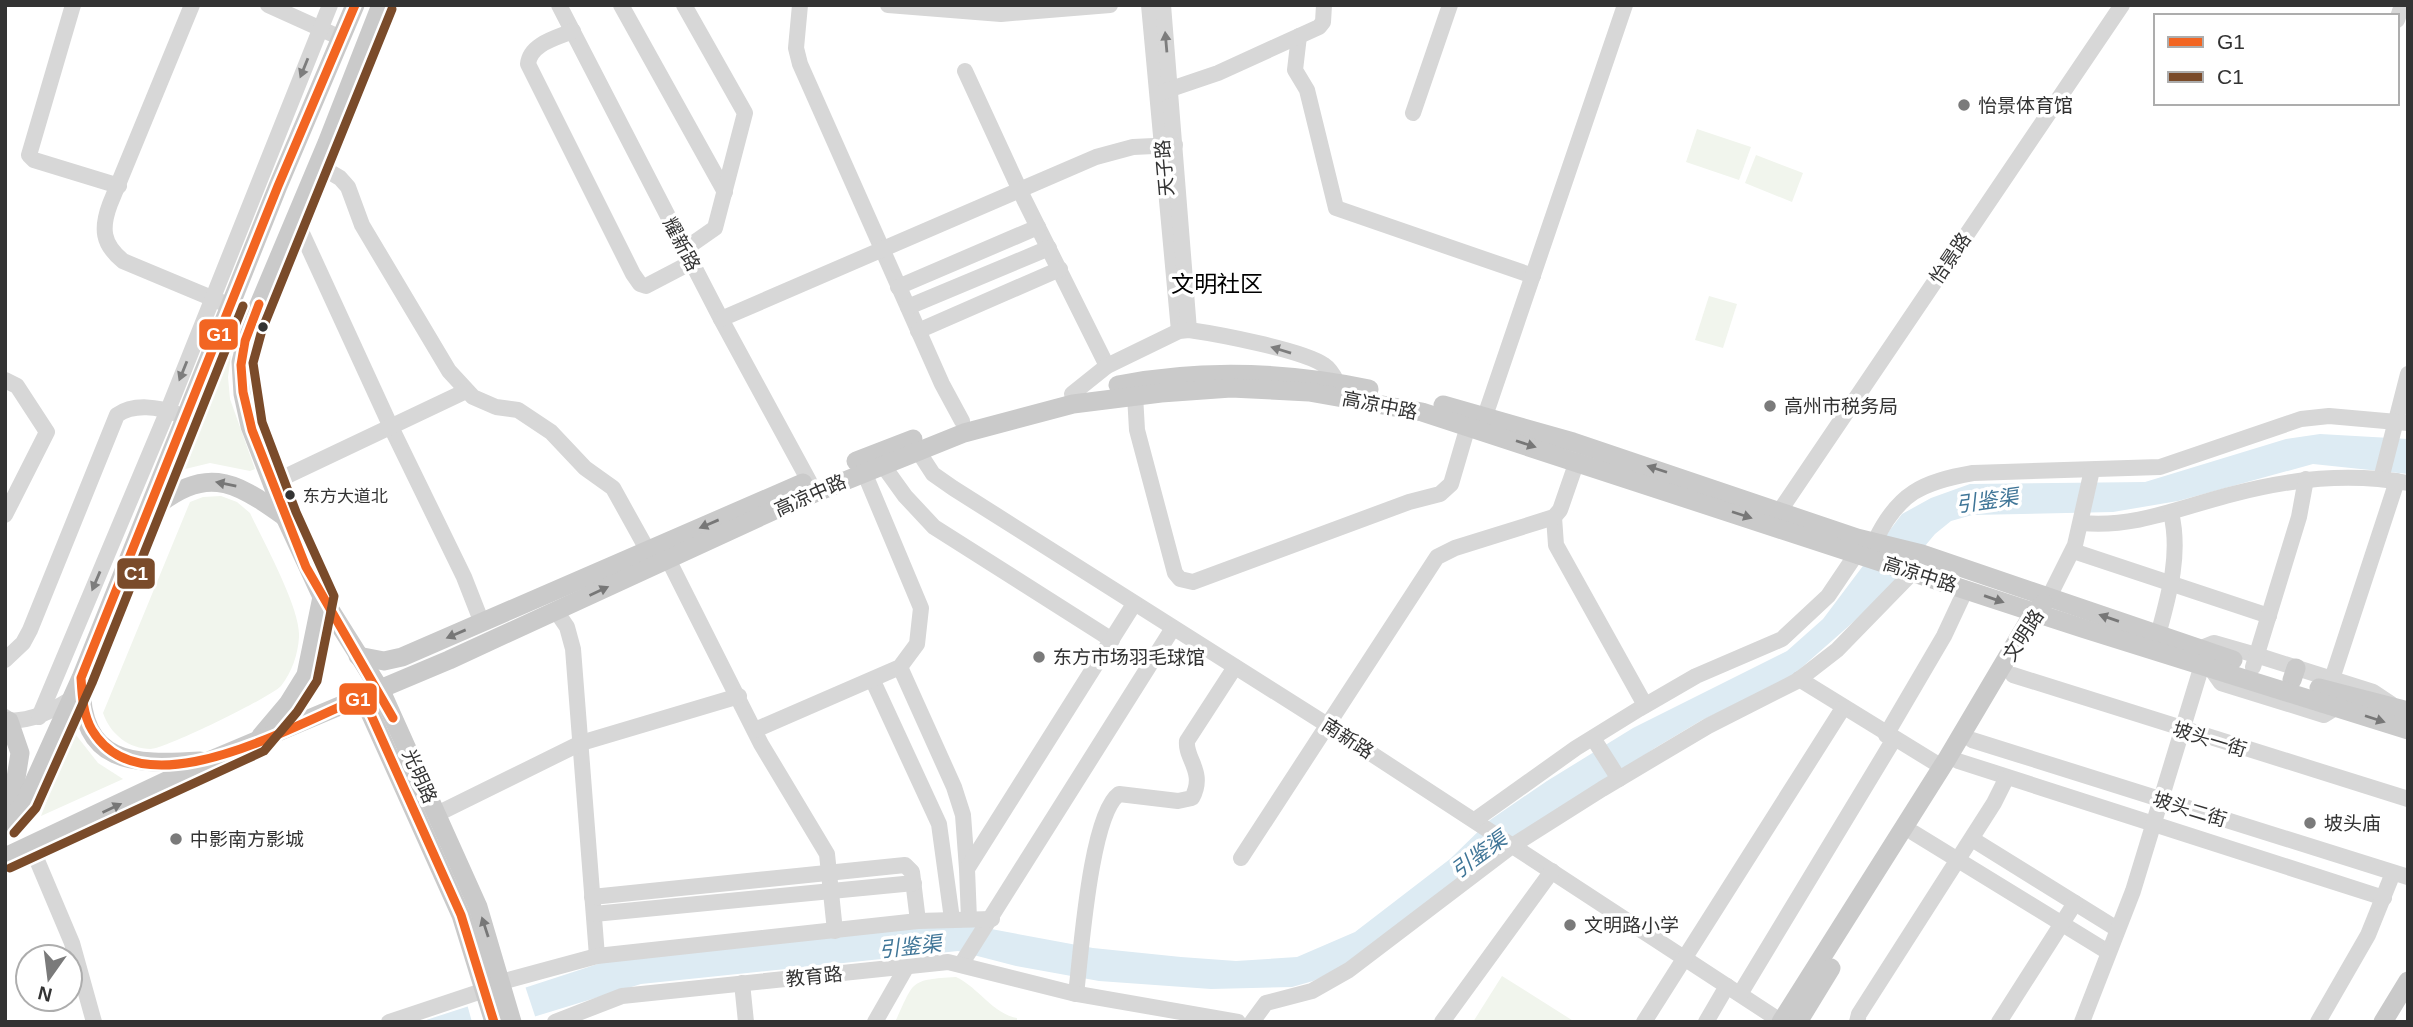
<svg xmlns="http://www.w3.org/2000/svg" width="2413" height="1027" font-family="Helvetica,'Noto Sans SC',sans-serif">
<rect width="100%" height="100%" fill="#fff"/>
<!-- green -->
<g fill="#f1f5ed">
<polygon points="1697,129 1751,147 1739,180 1686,162"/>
<polygon points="1756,155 1803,173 1792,202 1745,183"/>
<polygon points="1709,296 1737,304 1723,348 1695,340"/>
<polygon points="229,347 232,348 228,377 230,399 255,469 250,471 210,463 177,471"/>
<path d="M221,496L237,502L250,513C263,541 301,609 299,637C298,654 292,672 281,686C271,697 165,749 151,749C129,749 110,734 103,713L190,502L203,497Z"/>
<polygon points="72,734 76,735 98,763 123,779 41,816"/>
<polygon points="1502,976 1575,1022 1473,1022"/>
<path d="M956,977C978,987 993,1014 1017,1018V1022H895C915,981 908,980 956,977Z"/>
</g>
<!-- water -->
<polygon fill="#ddebf3" points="2320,434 2408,439 2408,474 2313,464 2178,501 2113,512 1972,515 1951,521 1935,534 1884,595 1784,683 1702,720 1655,748 1568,806 1349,964 1313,981 1292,987 1211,989 1099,981 1016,966 958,951 641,984 517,1022 420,1022 607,961 906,927 975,926 1093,948 1181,957 1236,961 1297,957 1355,932 1450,859 1490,820 1547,781 1633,728 1787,651 1823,619 1902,514 1931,498 1970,484 2145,482 2286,439"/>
<!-- pier -->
<polygon fill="#fff" points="525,986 536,1019 526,1022 472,1022 467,1004"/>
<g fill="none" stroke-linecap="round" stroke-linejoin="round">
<!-- minor -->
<g stroke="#d7d7d7" stroke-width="16">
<polyline points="73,5 29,155 34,160 119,186"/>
<path d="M192,5L110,204C101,228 102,244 123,261L221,302"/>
<polyline points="268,5 341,38"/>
<polyline points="559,5 721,319 809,481"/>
<polyline points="621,5 725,192"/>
<polyline points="684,5 745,113 715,228 685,249"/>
<polyline points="800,5 796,48 800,64 942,384 962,421"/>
<polyline points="888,5 1001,14 1110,5"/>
<polyline points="1149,5 1179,331"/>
<polyline points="1163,5 1189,330"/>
<polyline points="2397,20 2402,5"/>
<path d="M573,31C556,38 530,44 528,64L633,274L640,284L646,286L692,262"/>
<polyline points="1299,36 1295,70 1307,90 1336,208 1533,276"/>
<polyline points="965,71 1023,197 1107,366"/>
<polyline points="1162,92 1218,73 1319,27 1323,22 1324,5"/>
<polyline points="1413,113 1450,5"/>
<polyline points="318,165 340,178 348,187 362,225 449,371 473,397 496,407 518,410 551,432 585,468 613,488 648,551"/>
<polyline points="295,218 390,425 464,577 482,623"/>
<polyline points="898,287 1038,227"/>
<polyline points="908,307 1049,248"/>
<polyline points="721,319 1096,157 1133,147 1175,145"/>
<polyline points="918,331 1060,269"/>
<polyline points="5,380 17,386 47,432 5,515"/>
<path d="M1072,394L1107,366L1179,331L1189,330C1217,334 1303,350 1324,365C1330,369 1334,376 1337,382"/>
<polyline points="1135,395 1137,430 1175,573 1180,579 1193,582 1409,502 1440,494 1451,484 1468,426"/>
<polyline points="1485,416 1625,5"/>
<polyline points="918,451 933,474 953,488 1329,726 1782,1022"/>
<polyline points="882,464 905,496 934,527 1112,640"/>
<polyline points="2381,479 2408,374"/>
<polyline points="272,483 466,391"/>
<polyline points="1779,512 2122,5"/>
<polyline points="1554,517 1556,545 1645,705"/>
<path d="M2082,523C2136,528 2181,507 2233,494C2291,479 2348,472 2408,483"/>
<path d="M1875,541C1898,493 1922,482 1973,473L2160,467L2301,419L2329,416L2408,423"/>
<polyline points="2073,551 2269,616"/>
<polyline points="668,559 761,744 827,854 835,931"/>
<polyline points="2049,597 2075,545 2092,470"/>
<polyline points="556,611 567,627 573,649 597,956"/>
<path d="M2158,635C2169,595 2181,554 2171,513"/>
<polyline points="2199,649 2214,643 2256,655 2373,692 2391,704"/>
<path d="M5,660L23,643L30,630L117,415C134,403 159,407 177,414"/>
<polyline points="2209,666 2221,683 2324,715 2337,707"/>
<polyline points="900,667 954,787 963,815 967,869"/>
<polyline points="2253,667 2299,517 2306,479"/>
<polyline points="2013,675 2408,799"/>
<polyline points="1799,679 1942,767"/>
<polyline points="873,681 939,824 952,919"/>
<polyline points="2328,691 2397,481"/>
<path d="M5,717L9,721C34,720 50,712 71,699"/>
<polyline points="39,717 168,410 330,5"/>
<polyline points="755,730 900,667 917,644 921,608 864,472"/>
<polyline points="1886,735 1944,636 1966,589"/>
<polyline points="1593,738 1619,779"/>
<polyline points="1972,740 2408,877"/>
<polyline points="1958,761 2384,898"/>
<polyline points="437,814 581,743 739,696"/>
<polyline points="1475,820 1576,748 1639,709 1696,676 1782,639 1828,596 1857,553"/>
<polyline points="1914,833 2108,952"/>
<polyline points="1972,839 2117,929"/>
<polyline points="31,846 72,943 94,1022"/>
<polyline points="1241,858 1437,557 1455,548 1554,517 1560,510 1577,461"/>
<polyline points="592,897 905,865 912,872 918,921"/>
<polyline points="594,914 914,883"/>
<polyline points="969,919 967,869 1134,604"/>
<polyline points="962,963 1173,628"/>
<polyline points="501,982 597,956 918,921 992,919"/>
<polyline points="742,983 746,1022"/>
<path d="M1076,994C1081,955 1090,815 1119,794L1178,801L1192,798C1206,772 1185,759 1187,741L1235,667"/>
<polyline points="1740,994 1894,739"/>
<polyline points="389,1022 485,990"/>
<polyline points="555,1022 622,996 948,962 1072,993 1238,1022"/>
<polyline points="875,1022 907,966"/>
<polyline points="1252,1022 1266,1003 1312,991 1349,970 1512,846 1602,789 1708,726 1797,681 1837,650 1914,571"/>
<polyline points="1442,1022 1552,871"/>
<polyline points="1644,1022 1843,708"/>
<polyline points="1706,1022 1727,986"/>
<polyline points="1857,1022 1859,1014 1994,803 2006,779"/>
<polyline points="1999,1022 2075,903"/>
<polyline points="2082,1022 2133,891 2202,665"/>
<polyline points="2318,1022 2368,935 2393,873"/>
</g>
<!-- major -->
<g stroke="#cacaca" stroke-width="19">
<polyline points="381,5 327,143 250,326 241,362 243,394 250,426 285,517 322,597 381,691 478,907 512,1022"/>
<path d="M1118,385C1200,369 1287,372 1369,389"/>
<polyline points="1443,405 1573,442 1857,538 1922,554 2233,660"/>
<polyline points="856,461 913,439"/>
<path d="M150,511C205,466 231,478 285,517"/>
<polyline points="358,656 384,661 402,657 803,483"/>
<polyline points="2292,680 2296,668"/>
<path d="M81,681C80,765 133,765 200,761"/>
<polyline points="2319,688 2408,711"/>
<polyline points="363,697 461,915 494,1022"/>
<polyline points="261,736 288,704 306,675 322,597"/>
<polyline points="9,822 20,753 9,721"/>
<polyline points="5,825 25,802 81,678 278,186 355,5"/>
<polyline points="5,857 211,760 449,660 790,503 964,433 1073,404 1161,393 1231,388 1309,392 1422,412 2085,629 2408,730"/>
<polyline points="1781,1022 1947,759 2034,612 2044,603"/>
<polyline points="1798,1022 1831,968"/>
<polyline points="2383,1022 2408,981"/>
</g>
<defs>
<g id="bus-1">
<path d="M355,5L278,186L81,678C82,695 83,715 92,730C143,815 298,722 363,697L461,915L494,1022"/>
<polyline points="259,304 245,341 241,365 243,392 252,430 306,567 393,718"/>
</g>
<g id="bus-2">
<polyline points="14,833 36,808 92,683 243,306"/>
<polyline points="10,868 264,751 297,712 317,681 334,596 296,512 262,422 253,363 262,330 392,9"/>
</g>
</defs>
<!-- bus-1 casing -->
<use href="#bus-1" stroke="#fff" stroke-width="14"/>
<!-- bus-2 casing -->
<use href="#bus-2" stroke="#fff" stroke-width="14"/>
<!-- bus-1 -->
<use href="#bus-1" stroke="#f26522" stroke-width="9"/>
<!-- bus-2 -->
<use href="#bus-2" stroke="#7a4b2a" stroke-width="9"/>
</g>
<!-- one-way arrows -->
<defs><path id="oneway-solid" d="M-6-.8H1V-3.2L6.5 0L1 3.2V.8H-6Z" transform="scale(1.75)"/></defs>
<g fill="#7d7d7d">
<use href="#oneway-solid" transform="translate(1166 42) rotate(-95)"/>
<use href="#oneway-solid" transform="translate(304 68) rotate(112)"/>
<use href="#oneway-solid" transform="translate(1281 350) rotate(-163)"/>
<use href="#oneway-solid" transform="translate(183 371) rotate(112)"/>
<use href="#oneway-solid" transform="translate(96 581) rotate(113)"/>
</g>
<g fill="#777">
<use href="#oneway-solid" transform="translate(1526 444) rotate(18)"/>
<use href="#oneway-solid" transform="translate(1657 469) rotate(-162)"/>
<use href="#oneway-solid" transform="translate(226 484) rotate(-169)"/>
<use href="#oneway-solid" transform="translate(1742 515) rotate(18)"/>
<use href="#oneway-solid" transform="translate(709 524) rotate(157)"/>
<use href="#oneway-solid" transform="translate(599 591) rotate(-25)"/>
<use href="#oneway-solid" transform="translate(1994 599) rotate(19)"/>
<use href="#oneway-solid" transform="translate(2109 618) rotate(-161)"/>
<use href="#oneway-solid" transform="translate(456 634) rotate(157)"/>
<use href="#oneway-solid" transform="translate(2375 719) rotate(18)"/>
<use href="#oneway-solid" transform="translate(112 808) rotate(-25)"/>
<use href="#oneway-solid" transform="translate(485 927) rotate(-108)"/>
</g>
<!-- markers -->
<g fill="#7a7a7a" stroke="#fff" stroke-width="2.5">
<circle cx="1964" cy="105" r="7"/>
<circle cx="1770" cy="406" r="7"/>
<circle cx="1039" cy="657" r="7"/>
<circle cx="2310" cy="823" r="7"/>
<circle cx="176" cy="839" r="7"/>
<circle cx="1570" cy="925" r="7"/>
</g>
<g fill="#333" stroke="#fff" stroke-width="2.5">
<circle cx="263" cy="327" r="6"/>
<circle cx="290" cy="495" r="6"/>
</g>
<g text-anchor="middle" stroke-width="7" stroke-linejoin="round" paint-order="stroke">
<!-- bus labels -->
<g font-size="17" fill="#333" stroke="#fff" text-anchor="start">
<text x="303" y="502">东方大道北</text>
</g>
<!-- poi labels -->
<g font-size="19" fill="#333" stroke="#fff" text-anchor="start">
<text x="1978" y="112">怡景体育馆</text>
<text x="1784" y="413">高州市税务局</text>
<text x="1053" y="664">东方市场羽毛球馆</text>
<text x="2324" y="830">坡头庙</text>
<text x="190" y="846">中影南方影城</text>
<text x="1584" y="932">文明路小学</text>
</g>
<!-- street labels -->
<g font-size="19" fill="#333" stroke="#fff">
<text transform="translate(1164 168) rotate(-95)" y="7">天子路</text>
<text transform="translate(682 244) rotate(62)" y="7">耀新路</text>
<text transform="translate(1950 258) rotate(-56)" y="7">怡景路</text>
<text transform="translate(1380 405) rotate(11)" y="7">高凉中路</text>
<text transform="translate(810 495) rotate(-24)" y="7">高凉中路</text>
<text transform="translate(1920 574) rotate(18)" y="7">高凉中路</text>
<text transform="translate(2023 635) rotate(-57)" y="7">文明路</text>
<text transform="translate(1348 738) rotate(33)" y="7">南新路</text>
<text transform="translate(2210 739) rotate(17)" y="7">坡头一街</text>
<text transform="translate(420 776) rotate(66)" y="7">光明路</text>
<text transform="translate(2190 809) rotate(17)" y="7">坡头二街</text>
<text transform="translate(814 976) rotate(-6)" y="7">教育路</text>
</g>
<!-- water labels -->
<g font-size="21" font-style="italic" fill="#3f7597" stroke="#fff">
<text transform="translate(1987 501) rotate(-8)" y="7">引鉴渠</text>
<text transform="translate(1479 855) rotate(-36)" y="7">引鉴渠</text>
<text transform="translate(910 947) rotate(-6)" y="7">引鉴渠</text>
</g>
<!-- quarter labels -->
<g font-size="23" fill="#000" stroke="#fff">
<text x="1217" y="292">文明社区</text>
</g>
</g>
<g stroke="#fff" stroke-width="2.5">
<rect x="198" y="318" width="41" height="33" rx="7" fill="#f26522"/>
<rect x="116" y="557" width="40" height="33" rx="7" fill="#7a4b2a"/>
<rect x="338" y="682" width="40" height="34" rx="7" fill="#f26522"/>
</g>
<g font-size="19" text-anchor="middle" font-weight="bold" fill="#fff">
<text x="219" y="341">G1</text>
<text x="136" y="580">C1</text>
<text x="358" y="706">G1</text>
</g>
<!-- border -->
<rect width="2413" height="1027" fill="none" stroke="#333333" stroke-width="14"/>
<!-- legend -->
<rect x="2154" y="14" width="245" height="91" fill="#ffffff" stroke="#adadad" stroke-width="2"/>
<rect x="2168" y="37" width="35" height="10" fill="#f26522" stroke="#adadad" stroke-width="2"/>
<text x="2217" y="49" font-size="21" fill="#333333">G1</text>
<rect x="2168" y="72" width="35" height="10" fill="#7a4b2a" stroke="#adadad" stroke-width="2"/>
<text x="2217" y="84" font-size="21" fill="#333333">C1</text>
<!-- north arrow -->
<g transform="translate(49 978) rotate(194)"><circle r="33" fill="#ffffff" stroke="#adadad" stroke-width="2"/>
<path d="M0-5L12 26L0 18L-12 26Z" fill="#7a7a7a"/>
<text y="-10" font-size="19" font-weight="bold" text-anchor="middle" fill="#333333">N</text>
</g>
</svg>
